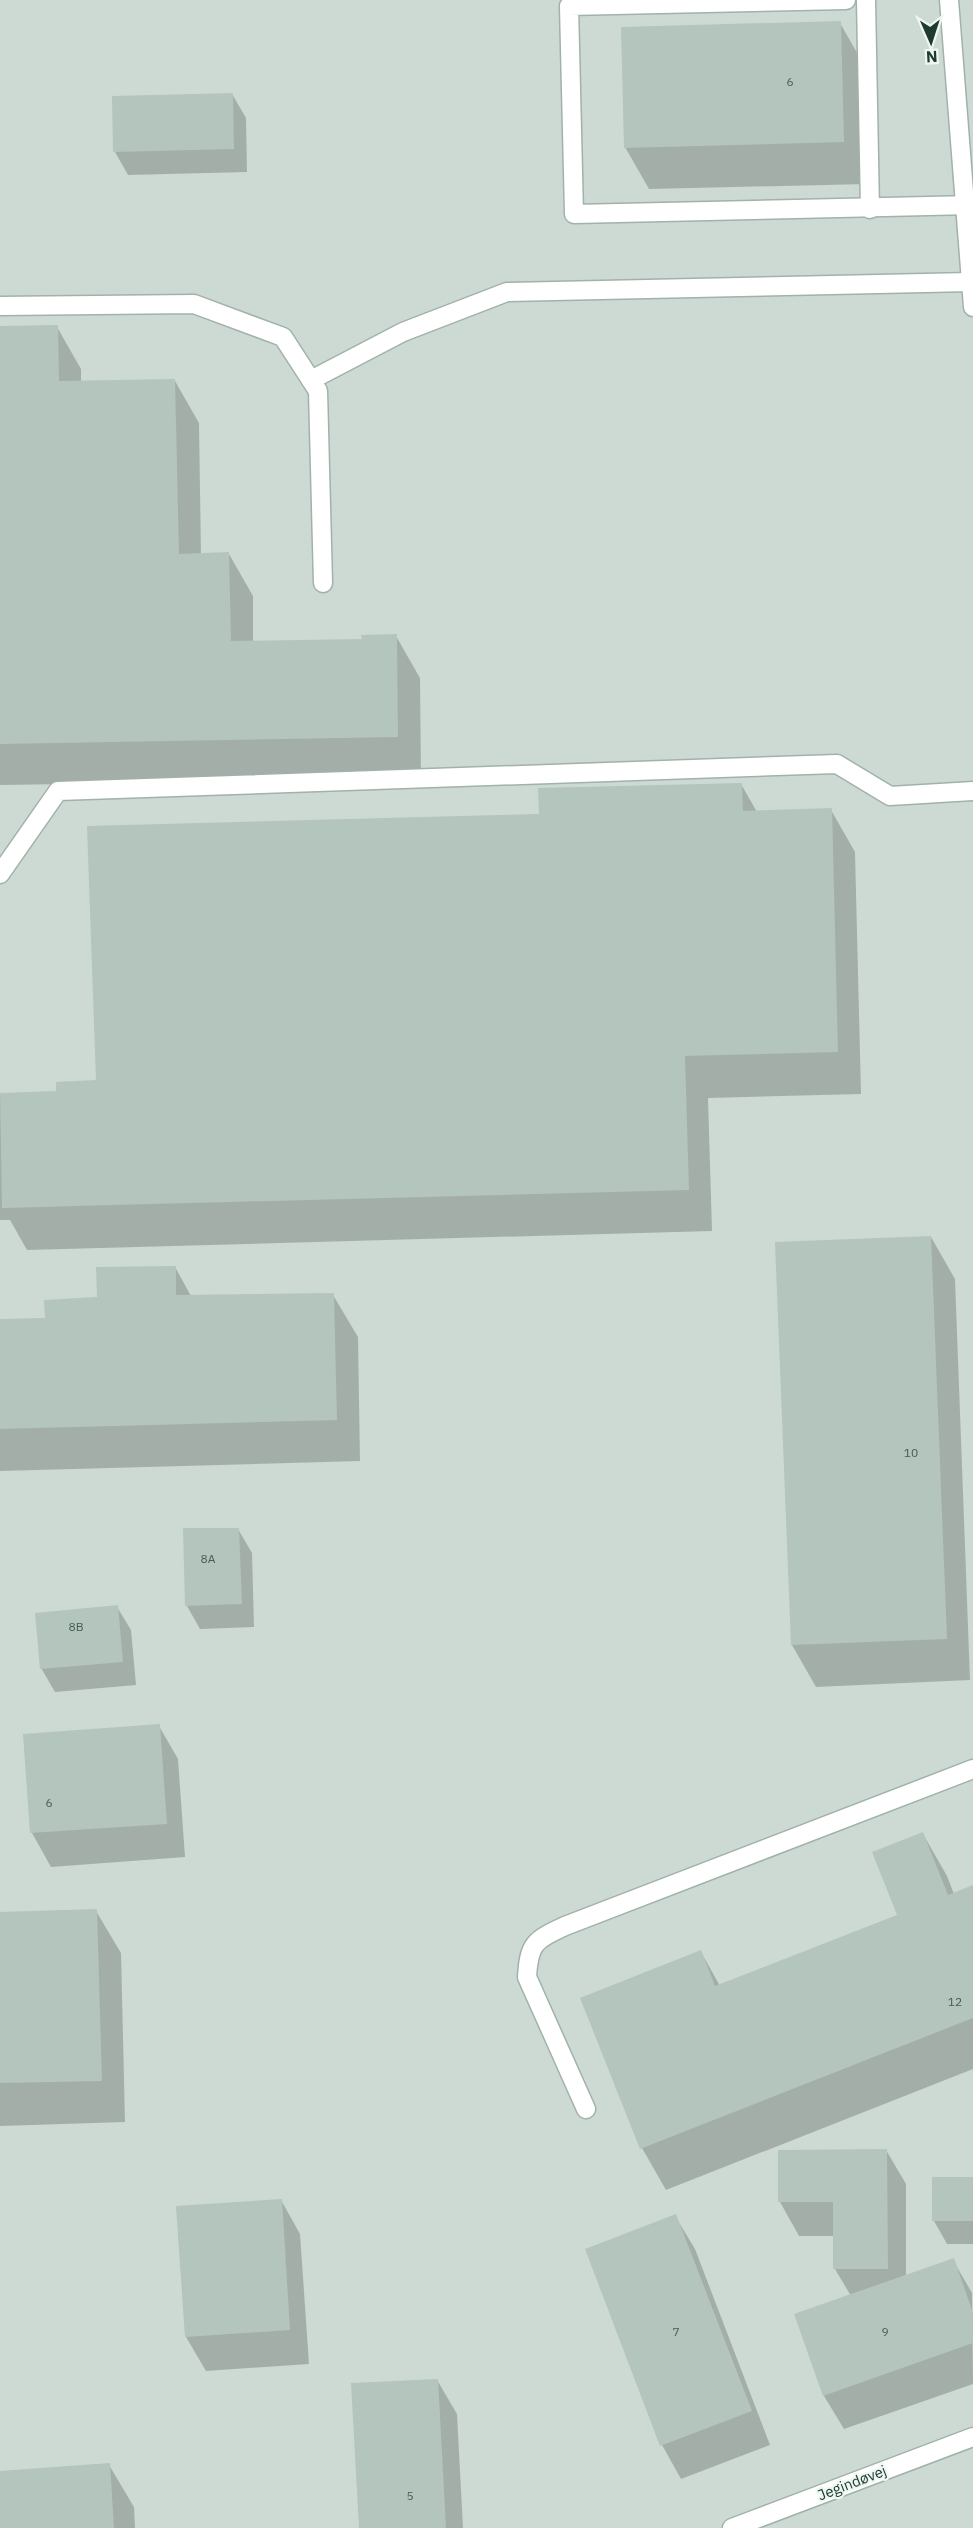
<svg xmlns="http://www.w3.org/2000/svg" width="973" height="2528" font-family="'IBM Plex Sans',sans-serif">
<rect width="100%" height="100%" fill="#deeae4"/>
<!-- built -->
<rect fill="#ccdad3" x="0" y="0" width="973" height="2528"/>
<!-- shadow -->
<g fill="#0003">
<polygon points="840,23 864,65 867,184 649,189 625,147"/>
<polygon points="232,94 246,118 247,172 128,175 115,152 113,98"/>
<polygon points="57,327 81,369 81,382 175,381 199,423 201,555 229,554 253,596 253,643 363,641 396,636 420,678 421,779 0,785 0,328"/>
<polygon points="741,784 757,812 831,810 855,852 861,1094 708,1098 712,1231 27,1250 10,1220 0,1220 0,1094 57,1093 98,1082 541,816"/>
<polygon points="931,1237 955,1279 970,1680 816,1687 792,1645"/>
<polygon points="175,1267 191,1296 333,1295 358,1337 360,1461 0,1471 0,1321 46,1320"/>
<polygon points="238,1529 252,1553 254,1627 200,1629 187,1606"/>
<polygon points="117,1607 131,1630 136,1685 55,1692 41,1668"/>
<polygon points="159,1726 178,1759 185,1857 51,1867 32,1833 25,1735"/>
<polygon points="923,1834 947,1876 954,1894 973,1886 973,2069 666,2190 642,2148 701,1952 720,1986 899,1916"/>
<polygon points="96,1911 121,1953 125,2122 0,2126 0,1913"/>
<polygon points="886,2150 906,2184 906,2276 953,2260 972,2293 973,2384 844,2429 824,2396 796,2315 851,2296 835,2269 835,2236 799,2236 780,2202"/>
<polygon points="973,2179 973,2244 947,2244 934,2221"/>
<polygon points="281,2200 300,2234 309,2364 206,2371 186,2337"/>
<polygon points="675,2216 695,2249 770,2445 681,2479 662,2445 587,2250"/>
<polygon points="437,2380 457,2414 463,2528 361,2528"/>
<polygon points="109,2465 134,2507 135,2528 0,2528 0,2472"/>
</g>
<!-- building -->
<g fill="#b3c5bd">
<polygon points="841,21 844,142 624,148 621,27"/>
<polygon points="233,93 234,149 113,152 112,96"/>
<polygon points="58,325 59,381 175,379 179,554 229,552 231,641 362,639 361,635 397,634 398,737 0,744 0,326"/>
<polygon points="742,783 743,811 832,808 838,1052 685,1056 689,1190 2,1208 0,1093 56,1091 56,1082 96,1080 87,826 539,814 538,788"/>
<polygon points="931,1236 947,1639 791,1645 775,1242"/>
<polygon points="176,1266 176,1295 334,1293 337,1420 0,1429 0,1319 45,1318 44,1300 97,1297 96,1267"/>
<polygon points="183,1528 239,1528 242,1604 185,1606"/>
<polygon points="118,1605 123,1662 40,1669 35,1613"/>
<polygon points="160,1724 167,1824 30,1833 23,1734"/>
<polygon points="923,1832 948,1895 973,1885 973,2018 640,2149 580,1998 701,1950 715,1986 897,1915 872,1852"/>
<polygon points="97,1909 102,2081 0,2083 0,1912"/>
<polygon points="887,2149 888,2269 833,2269 833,2202 778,2202 778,2150"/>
<rect x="932" y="2177" width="41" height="44"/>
<polygon points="282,2199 290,2330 185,2337 176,2206"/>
<polygon points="676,2214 752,2411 660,2446 585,2249"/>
<polygon points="954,2258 973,2313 973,2343 823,2396 794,2314"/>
<polygon points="438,2379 446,2528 359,2528 351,2383"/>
<polygon points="110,2463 114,2528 0,2528 0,2471"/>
</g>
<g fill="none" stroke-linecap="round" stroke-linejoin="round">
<defs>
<g id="service">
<polyline points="846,0 569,6 574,214 973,205"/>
<polyline points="866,0 870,209"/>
<polyline points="0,306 194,304 283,337 318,391 323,583"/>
<polyline points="311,380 403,332 507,292 971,282"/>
<polyline points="0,874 58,791 837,764 890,796 973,791"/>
<path d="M586,2109L527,1977C529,1943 535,1940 565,1926L973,1769"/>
</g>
<g id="minor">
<polyline points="949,0 973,307"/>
<polyline points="732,2528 973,2437"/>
</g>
</defs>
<!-- service casing -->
<use href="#service" stroke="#a1b2ab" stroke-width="21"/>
<!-- minor casing -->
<use href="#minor" stroke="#a1b2ab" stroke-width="21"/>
<!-- service -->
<use href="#service" stroke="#fff" stroke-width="18"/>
<!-- minor -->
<use href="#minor" stroke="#fff" stroke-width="18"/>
</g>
<g text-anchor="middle" stroke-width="4.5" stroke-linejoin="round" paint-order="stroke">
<!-- number labels -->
<g font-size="12" fill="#445d54">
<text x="790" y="86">6</text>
<text x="911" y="1457">10</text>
<text x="208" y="1563">8A</text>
<text x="76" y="1631">8B</text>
<text x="49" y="1807">6</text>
<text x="955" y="2006">12</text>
<text x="676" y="2336">7</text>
<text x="885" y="2336">9</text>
<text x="410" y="2500">5</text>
</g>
<!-- street labels -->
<g font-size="15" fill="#1f3a31" stroke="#eef7f2">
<text transform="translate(852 2483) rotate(-21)" y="5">Jegindøvej</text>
</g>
</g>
<!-- north arrow -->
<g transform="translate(931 42) rotate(177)" stroke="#eef7f2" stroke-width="4.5" paint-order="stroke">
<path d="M0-4.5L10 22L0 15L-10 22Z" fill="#1f3a31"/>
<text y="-9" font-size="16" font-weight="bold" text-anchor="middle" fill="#1f3a31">N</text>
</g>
</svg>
